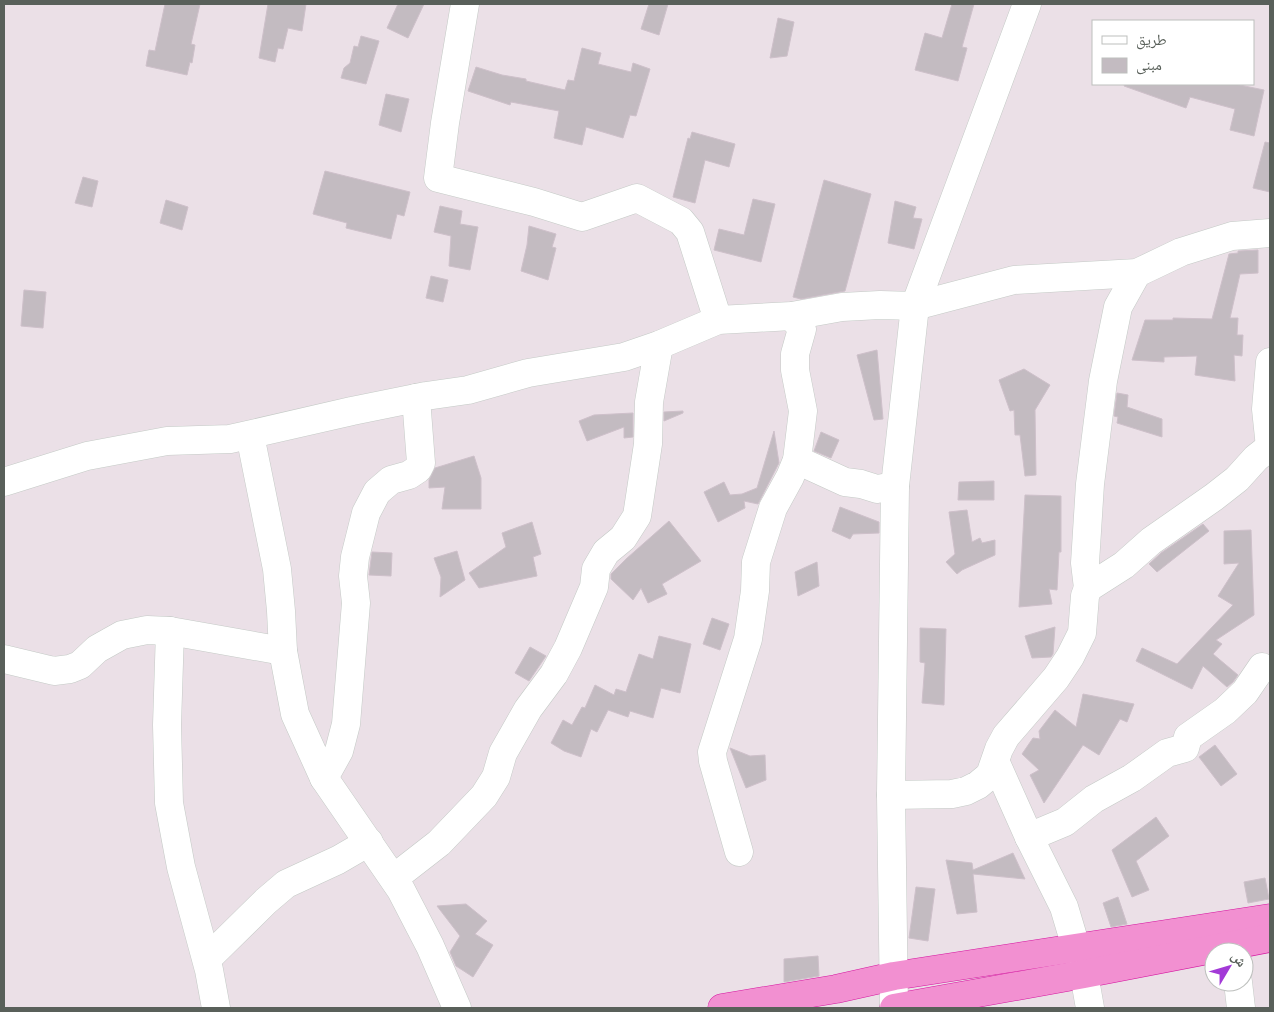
<svg xmlns="http://www.w3.org/2000/svg" width="1274" height="1012" font-family="Montserrat,'Noto Naskh Arabic',sans-serif">
<rect width="100%" height="100%" fill="#ebe0e7"/>
<!-- building -->
<g fill="#c3bbc1" stroke="#cec0ca">
<polygon points="165,4 200,4 191,44 195,45 192,63 190,62 187,75 146,66 149,50 155,51"/>
<polygon points="268,4 306,4 302,31 288,28 283,49 278,48 275,62 259,58"/>
<polygon points="398,4 424,4 408,38 387,28"/>
<polygon points="649,4 668,4 659,35 641,29"/>
<polygon points="952,4 974,4 962,47 967,48 958,81 915,70 925,33 942,38"/>
<polygon points="778,18 794,22 787,56 770,58"/>
<polygon points="361,36 379,41 366,84 341,78 344,68 350,63 354,46 358,47"/>
<polygon points="582,48 601,53 598,64 631,72 633,63 650,69 636,116 630,115 623,138 586,127 582,145 554,138 559,111 511,102 510,105 468,91 476,67 502,75 526,79 526,81 565,90 568,80 574,81"/>
<polygon points="1125,84 1235,84 1264,90 1254,136 1230,130 1235,109 1190,97 1186,108 1124,86"/>
<polygon points="386,94 409,99 401,132 379,125"/>
<polygon points="692,132 735,144 729,167 705,160 695,203 673,197 688,138 690,139"/>
<polygon points="1265,142 1270,143 1270,192 1253,188"/>
<polygon points="325,171 410,192 404,216 397,214 391,239 346,228 347,223 313,214"/>
<polygon points="83,177 98,181 92,207 75,203"/>
<polygon points="824,180 871,194 845,291 801,299 793,297"/>
<polygon points="753,199 775,204 761,262 714,250 719,229 744,235"/>
<polygon points="166,200 188,207 182,230 160,223"/>
<polygon points="895,201 916,207 913,218 922,219 914,249 888,243"/>
<polygon points="440,206 462,211 460,224 478,227 470,270 449,266 451,236 434,232"/>
<polygon points="529,226 556,234 552,247 556,248 548,280 521,271 527,245"/>
<polygon points="1258,250 1258,273 1240,274 1230,318 1238,318 1237,335 1243,335 1242,356 1234,355 1235,381 1195,375 1197,356 1164,357 1164,362 1132,360 1145,320 1173,320 1173,318 1212,319 1229,254 1238,253 1238,251"/>
<polygon points="431,276 448,280 443,302 426,298"/>
<polygon points="24,290 46,292 43,328 21,326"/>
<polygon points="877,350 883,419 874,420 857,355"/>
<polygon points="1024,369 1050,385 1035,410 1036,475 1025,476 1020,435 1015,435 1014,410 1010,411 999,380"/>
<polygon points="1117,393 1128,395 1127,407 1162,419 1162,437 1117,423 1118,417 1114,416"/>
<polygon points="683,411 683,413 664,421 664,412"/>
<polygon points="633,413 633,437 624,438 624,427 587,441 579,421 594,415"/>
<polygon points="774,431 779,463 758,504 744,501 745,508 718,522 704,492 724,482 730,495 742,494 757,488"/>
<polygon points="821,432 839,440 831,458 814,451"/>
<polygon points="474,456 481,478 481,509 442,509 445,487 429,488 429,480 435,468"/>
<polygon points="994,481 994,500 958,500 959,482"/>
<polygon points="1025,495 1061,496 1061,552 1059,552 1057,590 1049,589 1052,604 1019,607"/>
<polygon points="840,507 879,522 879,533 853,534 850,539 832,531"/>
<polygon points="967,510 972,542 980,538 982,543 995,540 995,555 962,570 957,574 946,562 955,554 949,512"/>
<polygon points="669,521 701,561 662,584 667,594 648,603 641,588 633,600 611,579 611,574 626,559"/>
<polygon points="532,522 541,554 533,557 537,576 479,588 469,573 506,547 502,533"/>
<polygon points="1203,524 1209,531 1157,572 1149,564 1161,553"/>
<polygon points="1251,530 1254,615 1216,640 1222,644 1213,654 1238,675 1233,682 1227,687 1203,666 1192,689 1136,661 1142,648 1177,664 1233,605 1218,596 1239,563 1224,564 1224,531"/>
<polygon points="457,551 465,580 440,597 441,577 434,558"/>
<polygon points="372,552 392,553 391,576 369,575"/>
<polygon points="817,562 819,586 798,596 795,572"/>
<polygon points="712,618 729,624 720,650 703,644"/>
<polygon points="1055,627 1053,654 1051,657 1032,658 1025,636"/>
<polygon points="920,628 946,629 944,705 922,703 925,663 920,662"/>
<polygon points="659,636 691,644 680,693 661,688 653,718 630,711 628,717 608,710 597,732 591,729 581,757 564,751 551,743 563,720 572,725 582,707 585,708 595,685 614,695 616,689 626,692 639,654 653,659"/>
<polygon points="530,647 546,656 529,681 515,673"/>
<polygon points="1083,694 1134,704 1127,722 1120,719 1099,755 1083,745 1044,803 1030,775 1039,770 1022,754 1033,738 1040,739 1039,731 1055,710 1076,727"/>
<polygon points="1215,745 1237,774 1221,786 1199,757"/>
<polygon points="730,748 750,756 765,755 766,780 746,788"/>
<polygon points="1156,817 1169,836 1136,861 1149,890 1132,897 1112,850"/>
<polygon points="1013,853 1025,879 973,874 977,912 957,914 946,860 972,863 973,870"/>
<polygon points="1265,878 1269,899 1248,903 1244,882"/>
<polygon points="916,887 935,889 928,941 909,938"/>
<polygon points="1118,897 1127,924 1111,927 1103,903"/>
<polygon points="466,904 487,921 475,934 493,945 473,977 456,966 450,952 460,936 437,906"/>
<polygon points="818,956 819,976 784,982 784,959"/>
</g>
<g fill="none" stroke-linecap="round" stroke-linejoin="round">
<defs>
<g id="minor">
<polyline points="465,4 445,123 438,178 534,202 582,217 637,198 681,221 690,232 718,320"/>
<polyline points="250,435 277,569 281,611 283,651 295,714 324,778 401,890 430,946 457,1008"/>
<polyline points="1270,447 1266,409 1270,362"/>
<polyline points="797,460 845,482 861,484 877,489 895,486"/>
<polyline points="4,482 87,456 167,441 230,439 352,411 426,396 468,390 528,373 624,357 659,345 718,320 792,316 842,307 880,305 915,306 1014,280 1137,273 1181,252 1232,236 1270,233"/>
<polyline points="1088,588 1085,563 1090,484 1103,381 1118,307 1137,273"/>
<polyline points="170,631 167,725 169,803 181,867 209,970 216,1008"/>
<polyline points="4,659 54,671 70,669 80,665 97,649 122,635 147,630 170,631 283,651"/>
<polyline points="996,763 1029,837 1064,907 1084,974 1090,1008"/>
<polyline points="324,778 339,751 346,724 356,603 353,576 355,557 366,513 377,492 391,480 409,475 418,469 421,463 416,398"/>
<polyline points="891,795 952,794 966,791 978,785 990,775 999,749 1006,736 1056,678 1070,657 1082,633 1085,596 1088,588 1124,565 1151,541 1214,497 1237,479 1256,458 1270,447"/>
<polyline points="1029,837 1065,822 1094,799 1132,778 1167,753 1185,748 1188,737 1225,711 1245,692 1262,667"/>
<polyline points="739,852 713,761 712,752 748,639 755,591 756,562 773,508 790,477 797,460 803,411 795,370 795,354 802,329 792,316"/>
<polyline points="394,878 439,843 484,796 496,777 503,753 528,709 554,674 568,648 594,587 596,569 606,552 623,538 637,516 648,444 649,402 659,345"/>
<polyline points="207,959 266,901 286,884 338,860 369,842"/>
<polyline points="1238,982 1241,1008"/>
<polyline points="894,1008 891,795 895,486 915,306 1027,4"/>
</g>
<g id="highway">
<polyline points="722,1008 836,989 894,976 1270,918"/>
<polyline points="894,1008 1084,974 1270,938"/>
</g>
</defs>
<!-- minor casing -->
<use href="#minor" stroke="#c4cac6" stroke-width="29"/>
<!-- highway casing -->
<use href="#highway" stroke="#d516a0" stroke-width="29"/>
<!-- minor -->
<use href="#minor" stroke="#fff" stroke-width="28"/>
<!-- highway -->
<use href="#highway" stroke="#f290d1" stroke-width="28"/>
</g>
<!-- border -->
<rect width="1274" height="1012" fill="none" stroke="#59605a" stroke-width="10"/>
<!-- legend -->
<rect x="1092" y="20" width="162" height="65" fill="#ffffff" stroke="#bdbfbd"/>
<rect x="1102" y="36" width="25" height="8" fill="#ffffff" stroke="#bdbfbd"/>
<text x="1136" y="45" font-size="15" fill="#59605a">طريق</text>
<rect x="1102" y="58" width="25" height="15" fill="#c3bbc1" stroke="#bdbfbd"/>
<text x="1136" y="70" font-size="15" fill="#59605a">مبنى</text>
<!-- north arrow -->
<g transform="translate(1229 967) rotate(52)"><circle r="24" fill="#ffffff" stroke="#bdbfbd"/>
<path d="M0-4L9 19L0 12L-9 19Z" fill="#a33ad7"/>
<text y="-8" font-size="14" font-weight="bold" text-anchor="middle" fill="#59605a">ش</text>
</g>
</svg>
